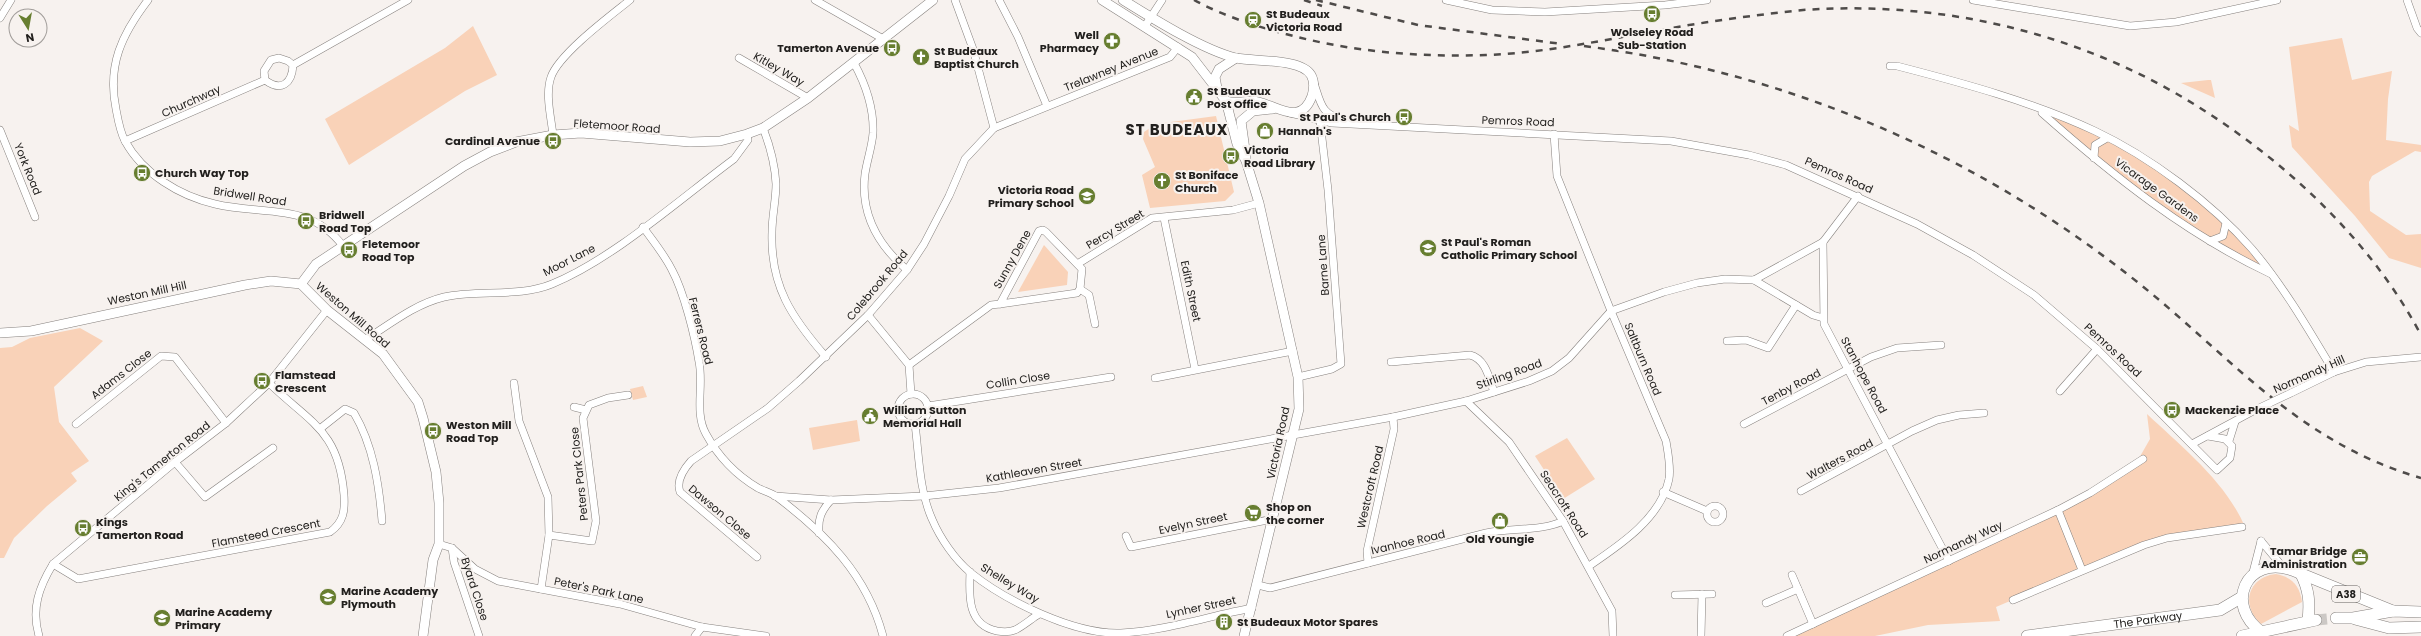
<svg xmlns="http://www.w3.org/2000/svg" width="2421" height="636" font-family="Poppins,sans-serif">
<rect width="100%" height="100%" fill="#f7f2ef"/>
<!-- green -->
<g fill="#f9d2b8">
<polygon points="473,26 497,75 465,91 349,165 325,119 445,48"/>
<polygon points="2342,38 2352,80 2392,71 2388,99 2386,140 2421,145 2421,152 2415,151 2372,176 2369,182 2370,211 2406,235 2421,234 2421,268 2389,258 2355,216 2292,147 2289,125 2299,131 2289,47"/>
<polygon points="2211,80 2215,98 2181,83 2208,80"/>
<path d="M2037,109L2095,131L2148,162L2214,211L2273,275C2185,234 2112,170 2037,109Z"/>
<polygon points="1216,116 1234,192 1225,201 1150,208 1142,175 1155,167 1143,139 1144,132 1156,124"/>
<polygon points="1044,245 1068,272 1067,285 1018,292"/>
<polygon points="80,328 103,341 54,387 59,422 89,461 71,473 77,481 47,506 14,538 4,558 0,558 0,348 12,347 30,338"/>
<polygon points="643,386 647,397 633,400 630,389"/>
<path d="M2147,414C2182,447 2226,482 2245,527L2167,538L2082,570L1996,607L2000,621L1928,625L1875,636H1787L2058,510L2138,460L2150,439Z"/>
<polygon points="857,420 860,441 813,450 809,428"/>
<polygon points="1567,438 1595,479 1563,499 1535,456"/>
<path d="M2276,574C2292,577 2300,586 2302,602L2261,624C2240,605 2248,577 2276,574Z"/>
</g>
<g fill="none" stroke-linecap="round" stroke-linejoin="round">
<!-- trunk-tunnel -->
<polyline stroke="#ccc8c5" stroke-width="11" stroke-dasharray="11 5.5" stroke-linecap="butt" points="2316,620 2336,618"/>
<defs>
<g id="minor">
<path d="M148,0C122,34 107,65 116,109C118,120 120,132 125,141C143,174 180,196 215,204C264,216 309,201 343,246"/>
<polyline points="815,0 885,40"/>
<polyline points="955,0 973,49 994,128"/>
<polyline points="999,0 1018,37 1047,106"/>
<polyline points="1446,0 1492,10 1545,12 1665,5 1707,0"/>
<polyline points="1973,0 2130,26 2176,22 2277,0"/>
<polyline points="2407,0 2417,28 2421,33"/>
<polyline points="0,18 11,0"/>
<polyline points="1145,26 1162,0"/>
<path d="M279,58L288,61L293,65C292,84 281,92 265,80L264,71L271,60Z"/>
<polyline points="739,58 808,98"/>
<path d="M854,63C866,85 874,107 873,133C872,147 867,160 865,174C860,214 878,245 907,270"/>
<polyline points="293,65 408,0"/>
<path d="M1890,66H1897C1963,83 2033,102 2095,131C2150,157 2212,203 2252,249C2284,287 2309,330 2334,372"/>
<path d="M1314,83C1321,104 1321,115 1345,120"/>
<polyline points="1290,113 1332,123 1671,141 1749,155 1786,165 1917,224 1973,255 2034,295 2097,349 2217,470 2230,458 2232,446 2225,439 2208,436"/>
<path d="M2042,113C2112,175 2186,234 2271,274"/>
<path d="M763,128C770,146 775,164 776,184C776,200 772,216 772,232C770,286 792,318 826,357"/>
<polyline points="0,130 35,217"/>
<path d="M1554,134L1557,176L1611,311L1666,441C1668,453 1671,467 1669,479C1661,518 1620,545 1589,566"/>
<path d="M553,135C551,117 545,94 551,77C559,54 610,16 630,0"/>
<polyline points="125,141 265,80"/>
<polyline points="2094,158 2095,145 2107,138"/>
<polyline points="1164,218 1195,369"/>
<path d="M643,227C653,241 664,254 672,270C684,292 695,337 699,362C704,385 694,413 706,434C718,456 736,475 758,488C764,491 771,493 777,497C826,534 867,575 883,636"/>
<polyline points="2210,241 2223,236 2226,223"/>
<polyline points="1823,242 1824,324 1949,561"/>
<polyline points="1079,263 1152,218 1233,210 1259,203"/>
<polyline points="1754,280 1813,315 1823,318"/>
<polyline points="1080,289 1089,295 1095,324"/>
<polyline points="868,315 909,365 911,394"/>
<path d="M365,340C390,324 415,304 444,297C479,289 518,298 552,284C613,259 680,199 734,159L748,140L747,134"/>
<polyline points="1727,341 1746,340 1768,348 1796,305"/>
<path d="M1391,362L1470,355C1486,359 1489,378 1494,392"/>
<polyline points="909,365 991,305 1000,304 1077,293 1080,289 1082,269 1046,232 1043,230 1039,231 1000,304"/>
<polyline points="1298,377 1332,369 1341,364 1328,190 1320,121"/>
<polyline points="1155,378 1293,351"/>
<polyline points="514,383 519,421 548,497 549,535 541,589"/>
<polyline points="2060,391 2097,349"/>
<polyline points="2291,393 2334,372 2366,362 2421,357"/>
<circle cx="913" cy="409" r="15"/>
<polyline points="1466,401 1509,442 1563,521 1612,611 1613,636"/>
<polyline points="928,406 1111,377"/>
<polyline points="574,407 586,410"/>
<polyline points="76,424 161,356 175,357 226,423"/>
<path d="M915,424C919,455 919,490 932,519C940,538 955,560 971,573C1006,601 1075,635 1121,633C1165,631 1209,616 1252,608"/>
<polyline points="1744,424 1871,357 1897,348 1941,345"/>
<path d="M321,428L345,409L354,413C373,445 379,484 382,521"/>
<polyline points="2229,441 2235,422"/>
<polyline points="2192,444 2257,409"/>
<polyline points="175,462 205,497 273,448"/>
<polyline points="1801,491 1912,431 1937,420 1959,415 1984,413"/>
<polyline points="1663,492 1707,511"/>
<polyline points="775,496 831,500 924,496 999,488 1393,417 1466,401 1529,381 1552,371 1569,358 1611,311 1664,292 1697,283 1725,279 1754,280 1823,242 1858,196"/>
<circle cx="1715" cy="514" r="8"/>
<polyline points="2058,510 2082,570"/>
<path d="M819,533C818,518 821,511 831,500"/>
<polyline points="549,535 592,541 596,521 583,418 589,405 608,398 628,395"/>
<polyline points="1126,536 1131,547 1273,519"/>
<polyline points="2261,541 2282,566"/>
<polyline points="439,544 452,548 475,569 498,581 620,604 702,627 766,636"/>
<polyline points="452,548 454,562 479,636"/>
<path d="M757,557L680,492C676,481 683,470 691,461L768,408L799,381L868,315L907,270L924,244L949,196L965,159L994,128L1170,57L1178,47"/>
<polyline points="1368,563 1367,551 1394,429 1393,417"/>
<path d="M53,564L78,579L330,532C344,522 345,510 344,495C339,430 310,423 269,383"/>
<path d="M970,572C969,595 967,625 997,631C1003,632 1010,632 1015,630C1023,626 1031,619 1039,614"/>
<polyline points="1792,575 1813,624"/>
<polyline points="2252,576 2261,541"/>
<path d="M1258,585L1270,588L1486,533C1510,528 1544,531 1563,521"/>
<polyline points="1675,595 1712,594"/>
<polyline points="2013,600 2144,545 2167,538 2242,527"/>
<polyline points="1766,603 1798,589"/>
<path d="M39,636C31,609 39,587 53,564L175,462L226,423L269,383L327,310"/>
<polyline points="695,636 702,627"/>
<polyline points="1701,636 1702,594"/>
<polyline points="1787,636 2058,510 2090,493 2143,459"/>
</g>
<g id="tertiary">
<polyline points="1102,0 1192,57 1226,101 1237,144 1246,161 1259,203 1298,377 1299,409 1244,636"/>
<path d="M1123,0C1152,18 1203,50 1236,58C1255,62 1301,58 1311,75C1315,82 1314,89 1312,96C1301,126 1279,107 1259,102C1248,99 1238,105 1226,101"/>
<polyline points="1217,88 1215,77 1219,69 1236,58"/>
<polyline points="1246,157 1241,121 1253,111 1273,109"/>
<polyline points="301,284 316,264 464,166 490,152 516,142 553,135 581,133 690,142 720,141 747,134 763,128 808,98 933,0"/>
<polyline points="301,284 327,310 383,354 418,402 423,418 436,472 439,503 439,544 433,560 423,636"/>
<polyline points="0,333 31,331 245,285 271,281 301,284"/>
</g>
<g id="trunk">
<path d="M2301,574C2309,590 2310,602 2308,620"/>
<polyline points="2336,618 2353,618 2393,611 2421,612"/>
<polyline points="2355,619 2389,628 2421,627"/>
<path d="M2263,633C2223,606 2246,554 2292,570L2393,611"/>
<path id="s1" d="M2027,636L2220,610L2242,597"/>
<polyline points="2242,636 2316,620"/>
</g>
</defs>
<!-- minor casing -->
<use href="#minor" stroke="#86817e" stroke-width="8"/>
<!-- tertiary casing -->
<use href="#tertiary" stroke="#86817e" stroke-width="10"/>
<!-- trunk casing -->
<use href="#trunk" stroke="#86817e" stroke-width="12"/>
<!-- minor -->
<use href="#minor" stroke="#fff" stroke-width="7"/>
<!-- tertiary -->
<use href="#tertiary" stroke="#fff" stroke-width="9"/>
<!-- trunk -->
<use href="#trunk" stroke="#fff" stroke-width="11"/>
<!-- rail -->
<g stroke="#4e4b49" stroke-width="2.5" stroke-dasharray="7 7" stroke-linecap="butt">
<path d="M1194,0C1229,19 1271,31 1310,40C1368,53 1426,57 1486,55C1543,53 1599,41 1655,31C1704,22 1754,15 1803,10C1948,0 2090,35 2211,115C2295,170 2374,246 2421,335"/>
<polyline points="1304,0 1322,6"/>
<polyline points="1316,0 1418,25 1562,44"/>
<path d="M1584,46C1785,72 1972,152 2131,277C2228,353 2296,442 2421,478"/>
</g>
<defs>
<polyline id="minor-bridge" points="2257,409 2291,393"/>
</defs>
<!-- minor-bridge casing -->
<use href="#minor-bridge" stroke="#86817e" stroke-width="8" stroke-linecap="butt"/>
<!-- minor-bridge -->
<use href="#minor-bridge" stroke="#fff" stroke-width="7"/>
</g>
<!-- icons -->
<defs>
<symbol id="bus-disc" viewBox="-11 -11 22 22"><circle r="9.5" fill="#677e30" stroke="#f7f2ef"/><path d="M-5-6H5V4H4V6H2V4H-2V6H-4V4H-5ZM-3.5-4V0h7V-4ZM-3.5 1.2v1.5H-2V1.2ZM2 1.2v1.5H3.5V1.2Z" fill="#fff"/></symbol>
<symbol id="station-disc" viewBox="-11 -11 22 22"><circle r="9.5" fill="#677e30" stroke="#f7f2ef"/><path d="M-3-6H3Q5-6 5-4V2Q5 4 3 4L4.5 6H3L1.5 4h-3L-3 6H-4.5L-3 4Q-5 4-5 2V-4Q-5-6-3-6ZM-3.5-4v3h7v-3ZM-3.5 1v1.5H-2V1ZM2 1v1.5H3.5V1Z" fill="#fff"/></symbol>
<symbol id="pharmacy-disc" viewBox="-11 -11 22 22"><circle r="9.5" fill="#677e30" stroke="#f7f2ef"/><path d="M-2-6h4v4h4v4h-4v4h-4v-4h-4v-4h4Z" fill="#fff"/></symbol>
<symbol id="church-disc" viewBox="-11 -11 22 22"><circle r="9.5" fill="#677e30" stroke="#f7f2ef"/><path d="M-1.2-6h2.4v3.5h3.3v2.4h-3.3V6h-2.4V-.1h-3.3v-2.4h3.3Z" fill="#fff"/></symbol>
<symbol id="civic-disc" viewBox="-11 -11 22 22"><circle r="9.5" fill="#677e30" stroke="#f7f2ef"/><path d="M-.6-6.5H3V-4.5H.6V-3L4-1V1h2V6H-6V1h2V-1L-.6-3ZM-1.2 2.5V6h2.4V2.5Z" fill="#fff"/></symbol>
<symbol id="shop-disc" viewBox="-11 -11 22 22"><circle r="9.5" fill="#677e30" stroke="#f7f2ef"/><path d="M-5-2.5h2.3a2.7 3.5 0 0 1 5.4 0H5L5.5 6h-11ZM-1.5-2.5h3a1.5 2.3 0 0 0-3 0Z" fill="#fff"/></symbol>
<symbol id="school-disc" viewBox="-11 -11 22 22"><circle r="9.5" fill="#677e30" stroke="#f7f2ef"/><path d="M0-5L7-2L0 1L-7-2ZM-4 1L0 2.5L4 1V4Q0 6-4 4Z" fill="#fff"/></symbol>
<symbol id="supermarket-disc" viewBox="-11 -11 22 22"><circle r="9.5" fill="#677e30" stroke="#f7f2ef"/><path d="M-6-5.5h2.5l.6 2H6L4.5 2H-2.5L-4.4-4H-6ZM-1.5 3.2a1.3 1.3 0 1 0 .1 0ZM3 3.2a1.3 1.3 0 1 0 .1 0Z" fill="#fff"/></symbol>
<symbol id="office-disc" viewBox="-11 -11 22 22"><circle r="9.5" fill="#677e30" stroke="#f7f2ef"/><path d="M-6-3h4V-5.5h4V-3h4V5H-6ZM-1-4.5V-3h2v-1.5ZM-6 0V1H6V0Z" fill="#fff"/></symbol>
<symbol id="building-disc" viewBox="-11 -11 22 22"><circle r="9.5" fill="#677e30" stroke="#f7f2ef"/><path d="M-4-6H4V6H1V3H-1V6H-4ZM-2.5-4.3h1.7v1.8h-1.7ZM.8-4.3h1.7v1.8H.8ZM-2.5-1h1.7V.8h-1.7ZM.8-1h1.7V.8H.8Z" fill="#fff"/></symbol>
</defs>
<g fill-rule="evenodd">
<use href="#bus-disc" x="1642" y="4" width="20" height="20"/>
<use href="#station-disc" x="1243" y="10" width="20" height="20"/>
<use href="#pharmacy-disc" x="1102" y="31" width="20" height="20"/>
<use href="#bus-disc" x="882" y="38" width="20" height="20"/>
<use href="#church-disc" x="911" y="47" width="20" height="20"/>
<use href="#civic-disc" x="1184" y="87" width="20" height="20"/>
<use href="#bus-disc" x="1394" y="107" width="20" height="20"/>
<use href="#shop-disc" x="1255" y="121" width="20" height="20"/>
<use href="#bus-disc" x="543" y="131" width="20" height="20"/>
<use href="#bus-disc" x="1221" y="146" width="20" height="20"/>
<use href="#bus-disc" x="132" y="163" width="20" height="20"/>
<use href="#church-disc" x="1152" y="171" width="20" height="20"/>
<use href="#school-disc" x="1077" y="186" width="20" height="20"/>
<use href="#bus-disc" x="296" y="211" width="20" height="20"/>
<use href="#school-disc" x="1418" y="238" width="20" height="20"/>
<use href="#bus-disc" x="339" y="240" width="20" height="20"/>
<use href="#bus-disc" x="252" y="371" width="20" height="20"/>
<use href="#bus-disc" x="2162" y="400" width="20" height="20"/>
<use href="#civic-disc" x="860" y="406" width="20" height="20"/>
<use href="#bus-disc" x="423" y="421" width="20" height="20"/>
<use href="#supermarket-disc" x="1243" y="503" width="20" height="20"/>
<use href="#shop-disc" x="1490" y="511" width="20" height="20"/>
<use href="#bus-disc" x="73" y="518" width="20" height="20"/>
<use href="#office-disc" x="2350" y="547" width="20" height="20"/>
<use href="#school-disc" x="318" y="587" width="20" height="20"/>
<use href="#school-disc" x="152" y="608" width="20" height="20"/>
<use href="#building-disc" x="1214" y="612" width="20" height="20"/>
</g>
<g text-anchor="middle" stroke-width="4" stroke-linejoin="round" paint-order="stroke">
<!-- shield labels -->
<rect fill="#f7f2ef" stroke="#625f5d" stroke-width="1" x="2332" y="586" width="28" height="16" rx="3"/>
<g font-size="10" font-weight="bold" fill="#22201e">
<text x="2346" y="598">A38</text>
</g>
<!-- poi labels -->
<g font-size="11" font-weight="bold" fill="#22201e" stroke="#f7f2ef" text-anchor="start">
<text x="1266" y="18">St Budeaux<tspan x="1266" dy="13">Victoria Road</tspan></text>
<text x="1652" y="36" text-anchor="middle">Wolseley Road<tspan x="1652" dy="13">Sub-Station</tspan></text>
<text x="1099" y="39" text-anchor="end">Well<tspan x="1099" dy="13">Pharmacy</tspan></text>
<text x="879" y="52" text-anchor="end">Tamerton Avenue</text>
<text x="934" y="55">St Budeaux<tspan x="934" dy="13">Baptist Church</tspan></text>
<text x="1207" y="95">St Budeaux<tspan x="1207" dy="13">Post Office</tspan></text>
<text x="1391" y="121" text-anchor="end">St Paul's Church</text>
<text x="1278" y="135">Hannah's</text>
<text x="540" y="145" text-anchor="end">Cardinal Avenue</text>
<text x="1244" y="154">Victoria<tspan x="1244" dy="13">Road Library</tspan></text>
<text x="155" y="177">Church Way Top</text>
<text x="1175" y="179">St Boniface<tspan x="1175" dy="13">Church</tspan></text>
<text x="1074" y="194" text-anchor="end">Victoria Road<tspan x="1074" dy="13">Primary School</tspan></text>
<text x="319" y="219">Bridwell<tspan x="319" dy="13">Road Top</tspan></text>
<text x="1441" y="246">St Paul's Roman<tspan x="1441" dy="13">Catholic Primary School</tspan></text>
<text x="362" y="248">Fletemoor<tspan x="362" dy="13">Road Top</tspan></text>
<text x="275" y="379">Flamstead<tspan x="275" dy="13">Crescent</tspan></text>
<text x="883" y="414">William Sutton<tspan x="883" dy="13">Memorial Hall</tspan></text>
<text x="2185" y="414">Mackenzie Place</text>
<text x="446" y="429">Weston Mill<tspan x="446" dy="13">Road Top</tspan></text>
<text x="1266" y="511">Shop on<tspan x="1266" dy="13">the corner</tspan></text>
<text x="96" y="526">Kings<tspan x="96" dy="13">Tamerton Road</tspan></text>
<text x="1500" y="543" text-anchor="middle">Old Youngie</text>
<text x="2347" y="555" text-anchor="end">Tamar Bridge<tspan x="2347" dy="13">Administration</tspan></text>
<text x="341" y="595">Marine Academy<tspan x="341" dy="13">Plymouth</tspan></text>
<text x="175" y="616">Marine Academy<tspan x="175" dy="13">Primary</tspan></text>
<text x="1237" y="626">St Budeaux Motor Spares</text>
</g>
<!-- street labels -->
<g font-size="11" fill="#22201e" stroke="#f7f2ef">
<text transform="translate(779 69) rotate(30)" y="4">Kitley Way</text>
<text transform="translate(1111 69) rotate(-22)" y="4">Trelawney Avenue</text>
<text transform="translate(191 101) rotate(-24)" y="4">Churchway</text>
<text transform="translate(1518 121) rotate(2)" y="4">Pemros Road</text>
<text transform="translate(617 126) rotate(4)" y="4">Fletemoor Road</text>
<text transform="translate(28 169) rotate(68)" y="4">York Road</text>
<text transform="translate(1839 175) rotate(24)" y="4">Pemros Road</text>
<text transform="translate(2157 190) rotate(36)" y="4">Vicarage Gardens</text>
<text transform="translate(250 196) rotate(9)" y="4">Bridwell Road</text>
<text transform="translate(1115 229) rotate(-31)" y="4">Percy Street</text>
<text transform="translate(1012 259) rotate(-61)" y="4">Sunny Dene</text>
<text transform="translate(569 260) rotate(-27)" y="4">Moor Lane</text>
<text transform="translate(1323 265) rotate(-94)" y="4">Barne Lane</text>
<text transform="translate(877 285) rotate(-50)" y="4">Colebrook Road</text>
<text transform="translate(1191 291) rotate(78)" y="4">Edith Street</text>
<text transform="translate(147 293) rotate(-12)" y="4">Weston Mill Hill</text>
<text transform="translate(353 315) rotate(41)" y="4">Weston Mill Road</text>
<text transform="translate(701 331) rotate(76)" y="4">Ferrers Road</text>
<text transform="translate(2113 350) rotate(43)" y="4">Pemros Road</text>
<text transform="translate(1643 359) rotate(67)" y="4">Saltburn Road</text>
<text transform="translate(121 374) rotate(-38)" y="4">Adams Close</text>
<text transform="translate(1509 374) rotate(-20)" y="4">Stirling Road</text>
<text transform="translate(2309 374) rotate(-24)" y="4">Normandy Hill</text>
<text transform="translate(1864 375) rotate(62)" y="4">Stanhope Road</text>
<text transform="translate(1018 380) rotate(-9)" y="4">Collin Close</text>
<text transform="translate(1791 387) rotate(-28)" y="4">Tenby Road</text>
<text transform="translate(1278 443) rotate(-78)" y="4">Victoria Road</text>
<text transform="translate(1840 459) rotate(-28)" y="4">Walters Road</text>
<text transform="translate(162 461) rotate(-39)" y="4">King's Tamerton Road</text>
<text transform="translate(1034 470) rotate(-10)" y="4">Kathleaven Street</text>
<text transform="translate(579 474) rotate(-96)" y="4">Peters Park Close</text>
<text transform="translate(1370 487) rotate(-77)" y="4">Westcroft Road</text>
<text transform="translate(1564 504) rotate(57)" y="4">Seacroft Road</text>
<text transform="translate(720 512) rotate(40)" y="4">Dawson Close</text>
<text transform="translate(1193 523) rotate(-12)" y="4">Evelyn Street</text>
<text transform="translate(266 533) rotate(-11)" y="4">Flamsteed Crescent</text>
<text transform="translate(1408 542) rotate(-13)" y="4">Ivanhoe Road</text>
<text transform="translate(1963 542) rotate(-25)" y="4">Normandy Way</text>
<text transform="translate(1010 583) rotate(31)" y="4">Shelley Way</text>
<text transform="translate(475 589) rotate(72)" y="4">Byard Close</text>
<text transform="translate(599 590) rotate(12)" y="4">Peter's Park Lane</text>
<text transform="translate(1201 607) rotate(-12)" y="4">Lynher Street</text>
<text dy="4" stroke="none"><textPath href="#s1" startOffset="122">The Parkway</textPath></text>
</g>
<!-- district labels -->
<g font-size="15" font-weight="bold" letter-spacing="1" fill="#22201e" stroke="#f7f2ef">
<text x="1177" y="135">ST BUDEAUX</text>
</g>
</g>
<!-- north arrow -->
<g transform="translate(28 28) rotate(169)"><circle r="19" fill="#f7f2ef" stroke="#a29e9b"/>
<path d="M0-3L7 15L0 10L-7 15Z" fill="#677e30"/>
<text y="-6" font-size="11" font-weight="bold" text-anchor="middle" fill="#22201e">N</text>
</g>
</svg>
